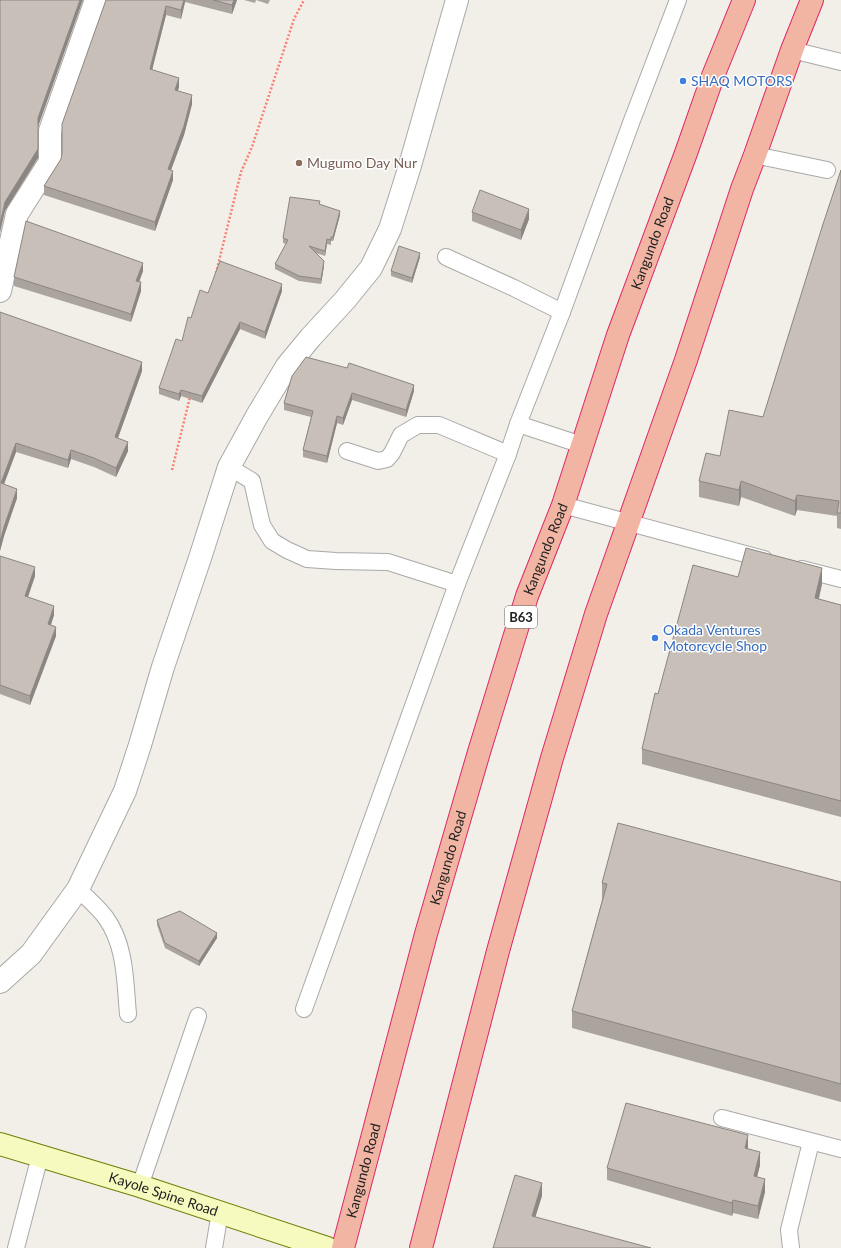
<svg xmlns="http://www.w3.org/2000/svg" width="841" height="1248" font-family="Lato,sans-serif">
<rect width="100%" height="100%" fill="#f2efe9"/>
<g fill="none" stroke-linecap="round" stroke-linejoin="round">
<defs>
<g id="service">
<polyline points="792,50 841,62"/>
<polyline points="755,155 827,170"/>
<polyline points="446,257 514,288 562,312"/>
<polyline points="518,424 582,445"/>
<polyline points="347,451 378,461 387,459 392,453 401,435 418,425 439,425 508,454"/>
<polyline points="229,467 252,481 262,525 272,541 287,550 307,559 336,561 388,562 457,584"/>
<polyline points="563,505 764,559"/>
<polyline points="802,569 841,579"/>
<path d="M78,889C87,898 99,908 106,918C126,946 125,982 128,1014"/>
<polyline points="304,1009 457,584 508,454 518,424 562,312 631,123 678,0"/>
<polyline points="722,1118 841,1149"/>
<polyline points="140,1186 198,1016"/>
<polyline points="16,1248 40,1156"/>
<polyline points="214,1248 220,1212"/>
<polyline points="791,1248 789,1230 811,1142"/>
</g>
<g id="minor">
<polyline points="0,291 17,214 50,162 50,131 96,0"/>
<polyline points="0,982 31,954 78,889 125,791 140,745 163,667 200,558 229,467 257,416 287,366 311,337 345,300 371,268 390,229 409,169 457,0"/>
</g>
<g id="secondary">
<path id="s1" d="M0,1144L140,1186L327,1248"/>
</g>
<g id="trunk">
<path id="s2" d="M343,1248L426,934L479,752L527,596L563,505L618,335L686,153L713,76L744,0"/>
<polyline points="421,1248 498,951 552,758 596,614 686,360 742,189 755,155 792,50 812,0"/>
</g>
</defs>
<!-- service casing -->
<use href="#service" stroke="#a9a9a9" stroke-width="18"/>
<!-- minor casing -->
<use href="#minor" stroke="#a9a9a9" stroke-width="24"/>
<!-- secondary casing -->
<use href="#secondary" stroke="#707d05" stroke-width="24"/>
<!-- trunk casing -->
<use href="#trunk" stroke="#dc2a67" stroke-width="24"/>
<!-- path -->
<g stroke="#fa8072" stroke-width="2.5" stroke-dasharray="2 2" stroke-linecap="butt">
<polyline points="216,273 241,172 252,147 294,19 304,0"/>
<polyline points="172,470 190,397"/>
</g>
<!-- service -->
<use href="#service" stroke="#fff" stroke-width="16"/>
<!-- minor -->
<use href="#minor" stroke="#fff" stroke-width="22"/>
<!-- secondary -->
<use href="#secondary" stroke="#f7fabf" stroke-width="22"/>
<!-- trunk -->
<use href="#trunk" stroke="#f2b4a3" stroke-width="22"/>
</g>
<!-- wall -->
<g fill="#aba49e">
<polygon points="106,0 237,0 232,14 185,2 181,19 166,15 152,70 179,87 178,91 192,104 184,135 171,170 173,180 155,231 44,195 44,186 61,159"/>
<polygon points="244,0 270,0 268,4 256,0 255,3"/>
<polygon points="841,170 841,529 837,528 837,516 797,510 795,516 741,497 739,506 699,497 699,481 720,456 763,417"/>
<polygon points="320,204 340,215 333,241 331,241 331,245 327,244 325,256 316,253 324,266 321,284 299,281 275,269 275,264 286,244 283,243 283,238"/>
<polygon points="472,212 529,219 521,240 472,221"/>
<polygon points="420,257 412,283 391,276 391,271"/>
<polygon points="143,271 139,282 141,291 131,322 14,286 14,277"/>
<polygon points="282,291 265,339 240,329 202,403 181,396 179,401 159,394 159,388 182,341 191,318 208,293"/>
<polygon points="0,312 142,371 118,438 128,451 116,477 94,467 71,459 68,468 16,452 4,484 17,498 4,536 0,551"/>
<polygon points="292,376 414,391 406,417 352,400 343,425 337,423 327,463 303,457 303,450 311,417 284,410 284,403"/>
<polygon points="0,556 35,576 28,597 54,615 51,625 56,636 30,705 0,694"/>
<polygon points="738,577 822,584 819,599 841,605 841,817 642,764 642,749 658,694"/>
<polygon points="841,882 841,1102 572,1028 572,1011 602,900 602,883"/>
<polygon points="157,920 217,938 199,966 165,948 157,925"/>
<polygon points="748,1148 748,1149 760,1165 757,1177 765,1192 758,1219 733,1213 732,1216 607,1180 607,1168"/>
</g>
<!-- shaded-wall -->
<g fill="#8b8681">
<polygon points="80,0 83,0 38,127 38,158 5,211 0,233 0,224 5,202"/>
<polygon points="184,0 185,0 185,2 181,19 181,10"/>
<polygon points="234,0 237,0 232,14 232,5"/>
<polygon points="166,6 166,15 150,78 150,69"/>
<polygon points="179,78 179,87 175,99 175,90"/>
<polygon points="192,95 192,104 184,135 168,178 168,169"/>
<polygon points="173,171 173,180 155,231 155,222"/>
<polygon points="529,209 529,219 521,240 521,230"/>
<polygon points="340,211 340,215 333,241 333,237"/>
<polygon points="327,239 327,244 325,256 325,251"/>
<polygon points="420,253 420,257 412,283 412,278"/>
<polygon points="324,261 324,266 321,284 321,279"/>
<polygon points="143,263 143,271 136,290 136,281"/>
<polygon points="141,282 141,291 131,322 131,314"/>
<polygon points="282,284 282,291 265,339 265,332"/>
<polygon points="240,322 240,329 202,403 202,396"/>
<polygon points="142,362 142,371 115,446 115,437"/>
<polygon points="414,385 414,391 406,417 406,410"/>
<polygon points="181,390 181,396 179,401 179,394"/>
<polygon points="352,393 352,400 343,425 343,418"/>
<polygon points="337,416 337,423 327,463 327,456"/>
<polygon points="128,442 128,451 116,477 116,468"/>
<polygon points="16,443 16,452 1,492 1,483"/>
<polygon points="71,450 71,459 68,468 68,460"/>
<polygon points="741,481 741,497 739,506 739,490"/>
<polygon points="17,489 17,498 4,536 0,551 0,542 4,527"/>
<polygon points="797,495 797,510 795,516 795,501"/>
<polygon points="35,567 35,576 25,605 25,596"/>
<polygon points="822,568 822,584 815,613 815,598"/>
<polygon points="54,606 54,615 48,633 48,624"/>
<polygon points="56,627 56,636 30,705 30,696"/>
<polygon points="217,933 217,938 199,966 199,961"/>
<polygon points="748,1135 748,1148 745,1161 745,1148"/>
<polygon points="760,1152 760,1165 754,1189 754,1176"/>
<polygon points="765,1179 765,1192 758,1219 758,1206"/>
<polygon points="542,1183 542,1196 532,1228 532,1216"/>
<polygon points="733,1200 733,1213 732,1216 732,1203"/>
</g>
<!-- building -->
<g fill="#c7bfb8" stroke="#8b8681">
<polygon points="0,0 80,0 38,118 38,149 5,202 0,224"/>
<polygon points="106,0 184,0 181,10 166,6 150,69 179,78 175,90 192,95 184,126 168,169 173,171 155,222 44,186 61,159 62,153 62,124"/>
<polygon points="213,0 234,0 232,5"/>
<polygon points="841,170 841,513 837,513 839,501 797,495 795,501 741,481 739,490 699,481 706,453 720,456 729,410 763,417 823,224"/>
<polygon points="480,190 529,209 521,230 472,212"/>
<polygon points="290,197 320,201 319,204 340,211 333,237 331,237 331,240 327,239 325,251 309,246 324,261 321,279 299,276 275,264 288,240 283,238"/>
<polygon points="26,221 143,263 136,281 141,282 131,314 14,277"/>
<polygon points="399,246 420,253 412,278 391,271"/>
<polygon points="220,261 282,284 265,332 240,322 202,396 181,390 179,394 159,388 176,339 182,341 188,317 191,318 200,290 208,293"/>
<polygon points="0,312 142,362 115,437 128,442 116,468 94,458 71,450 68,460 16,443 1,483 17,489 4,527 0,542"/>
<polygon points="306,357 347,368 349,363 414,385 406,410 352,393 343,418 337,416 327,456 303,450 313,411 284,403 292,376"/>
<polygon points="746,548 822,568 815,598 841,605 841,801 642,749 655,693 658,694 693,565 738,577"/>
<polygon points="0,556 35,567 25,596 54,606 48,624 56,627 30,696 0,685"/>
<polygon points="618,823 841,882 841,1084 572,1011 607,884 602,883"/>
<polygon points="180,911 217,933 199,961 165,943 157,920"/>
<polygon points="626,1103 748,1135 745,1148 760,1152 754,1176 765,1179 758,1206 733,1200 732,1203 607,1168"/>
<polygon points="515,1175 542,1183 532,1216 651,1248 493,1248"/>
</g>
<!-- markers -->
<g fill="#3f7fe0" stroke="#fff" stroke-width="1.5">
<circle cx="683" cy="81" r="4"/>
<circle cx="655" cy="638" r="4"/>
</g>
<circle fill="#8d6e63" stroke="#fff" stroke-width="1.5" cx="299" cy="163" r="4"/>
<g text-anchor="middle" stroke-width="3" stroke-linejoin="round" paint-order="stroke">
<!-- shield labels -->
<rect fill="#fff" stroke="#646464" stroke-width="1" x="505" y="606" width="32" height="22" rx="3"/>
<g font-size="13" font-weight="bold" fill="#222">
<text x="521" y="622">B63</text>
</g>
<!-- shop labels -->
<g font-size="14" fill="#366cbe" stroke="#fff" text-anchor="start">
<text x="691" y="86">SHAQ MOTORS</text>
<text x="663" y="635">Okada Ventures<tspan x="663" dy="16">Motorcycle Shop</tspan></text>
</g>
<!-- education labels -->
<g font-size="14" fill="#785e54" stroke="#fff" text-anchor="start">
<text x="307" y="168">Mugumo Day Nur</text>
</g>
<!-- street labels -->
<g font-size="14" fill="#222" stroke="#fff">
<text dy="5" stroke="none"><textPath href="#s2" startOffset="1052">Kangundo Road</textPath></text>
<text dy="5" stroke="none"><textPath href="#s2" startOffset="728">Kangundo Road</textPath></text>
<text dy="5" stroke="none"><textPath href="#s2" startOffset="404">Kangundo Road</textPath></text>
<text dy="5" stroke="none"><textPath href="#s2" startOffset="80">Kangundo Road</textPath></text>
<text dy="5" stroke="none"><textPath href="#s1" startOffset="171">Kayole Spine Road</textPath></text>
</g>
</g>
</svg>
